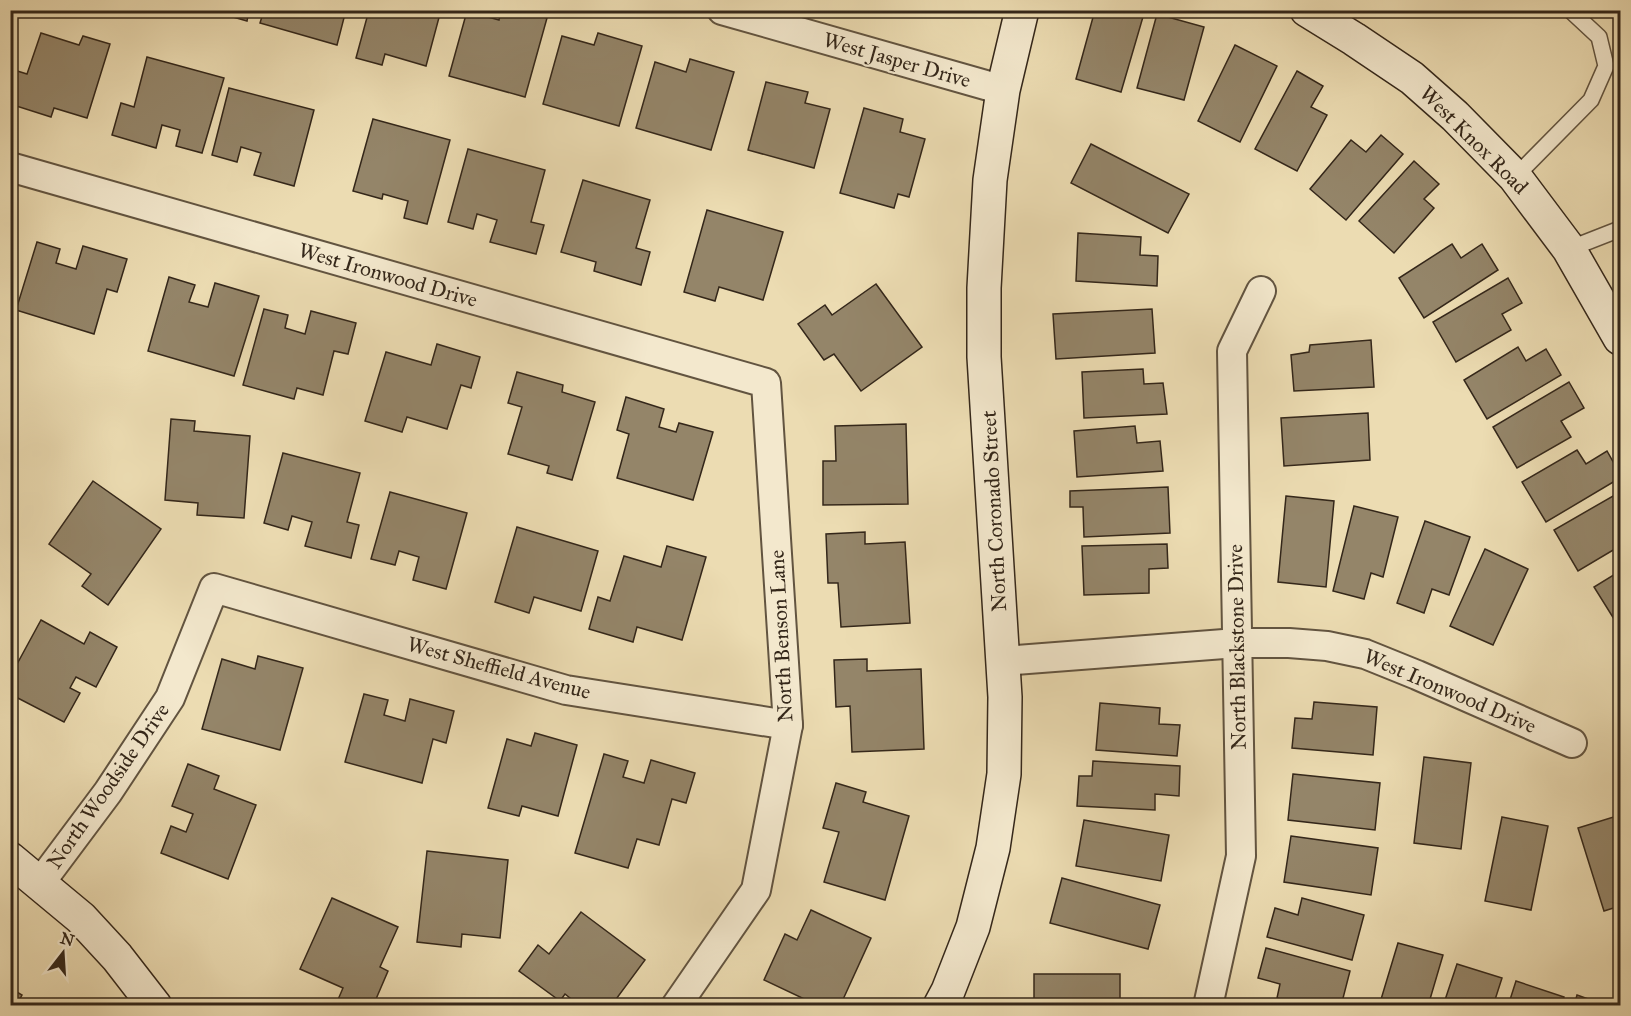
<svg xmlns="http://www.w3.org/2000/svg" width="1631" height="1016" font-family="'IM FELL Great Primer',serif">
<rect width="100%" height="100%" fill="#ecdcb2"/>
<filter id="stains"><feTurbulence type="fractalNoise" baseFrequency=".00333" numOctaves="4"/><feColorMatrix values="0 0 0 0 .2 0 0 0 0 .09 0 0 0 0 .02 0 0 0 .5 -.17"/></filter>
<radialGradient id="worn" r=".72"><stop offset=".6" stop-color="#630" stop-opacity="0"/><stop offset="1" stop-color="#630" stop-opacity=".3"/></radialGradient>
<!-- building -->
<g fill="#948569" stroke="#34271a" stroke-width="1.5">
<polygon points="209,10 249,10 247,21"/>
<polygon points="264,10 346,10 337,45 260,23"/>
<polygon points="369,10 441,10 426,66 385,54 382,65 356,58"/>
<polygon points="501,10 519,10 547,18 525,97 449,76 467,11 499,20"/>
<polygon points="1095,10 1145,10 1121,92 1076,79"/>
<polygon points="1157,14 1204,27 1184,100 1137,88"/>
<polygon points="41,33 79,45 83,36 110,44 87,118 54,108 51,117 10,104 10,82 14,70 27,74"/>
<polygon points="598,33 642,46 619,126 543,104 562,36 594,45"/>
<polygon points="1235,45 1277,66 1240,142 1198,121"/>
<polygon points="147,57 224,78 202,153 176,146 180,130 162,125 156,148 112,135 121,103 134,107"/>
<polygon points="690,59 734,72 711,150 636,128 655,62 686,72"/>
<polygon points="1297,71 1323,86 1311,107 1327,115 1297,171 1255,149"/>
<polygon points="766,82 808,92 805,103 830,109 814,168 748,150"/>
<polygon points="229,88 314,110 294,186 254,175 261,153 241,147 237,162 212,155"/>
<polygon points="864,108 903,119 900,132 925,139 909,197 898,194 894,208 840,193"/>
<polygon points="373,119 450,140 427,224 404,218 408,201 383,194 382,199 353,191"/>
<polygon points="1381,135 1403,154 1346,220 1310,189 1351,140 1366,152"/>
<polygon points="1091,144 1189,194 1168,233 1071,183"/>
<polygon points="468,149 545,170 531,222 544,225 536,254 490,242 497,220 477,214 473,229 448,222"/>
<polygon points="1414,161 1439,184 1424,199 1434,208 1394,253 1359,221"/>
<polygon points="583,180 650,200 636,248 650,252 641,285 594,271 596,262 561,252"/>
<polygon points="707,210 783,232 763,300 719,287 715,301 684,292"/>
<polygon points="10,225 17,227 10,249"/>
<polygon points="1078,233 1141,237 1140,255 1158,256 1157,286 1076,281"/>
<polygon points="37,242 60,249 56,263 76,269 83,246 127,259 117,292 107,289 94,334 16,310"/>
<polygon points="1452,244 1461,258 1482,244 1498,270 1424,318 1399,278"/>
<polygon points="169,277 195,285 189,302 208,307 215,283 259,296 234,376 148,351"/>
<polygon points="1508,278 1522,303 1502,314 1511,330 1456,362 1433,322"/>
<polygon points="876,284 922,347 861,391 834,354 824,360 798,324 825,305 832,315"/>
<polygon points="264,309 288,315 285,328 305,334 311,311 356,323 348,354 334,351 323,395 297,388 294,399 243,385"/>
<polygon points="1152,309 1155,353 1056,359 1053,314"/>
<polygon points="1371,340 1374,387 1294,391 1291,355 1309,352 1310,345"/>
<polygon points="437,344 480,357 471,388 461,385 447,429 407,417 402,432 365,421 386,352 431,365"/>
<polygon points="1518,347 1526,361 1546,349 1561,375 1487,419 1464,380"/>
<polygon points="1143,369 1144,384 1163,383 1167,414 1084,418 1082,372"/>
<polygon points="517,372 563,385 562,392 595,402 572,480 547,473 549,466 508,454 522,407 508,403"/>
<polygon points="1569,382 1584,408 1561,421 1571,437 1517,468 1493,427"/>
<polygon points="626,397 664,409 659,427 676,432 679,423 713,432 693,500 617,478 629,434 617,430"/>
<polygon points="1368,413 1370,460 1284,466 1281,418"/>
<polygon points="171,419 195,421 194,431 250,436 244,518 197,515 198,503 165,500"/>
<polygon points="906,424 908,504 823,505 823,461 836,461 835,426"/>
<polygon points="1135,426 1137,443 1160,441 1163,471 1077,477 1074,431"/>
<polygon points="1577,450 1586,464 1607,451 1620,474 1620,478 1546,522 1522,482"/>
<polygon points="283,453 360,473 347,522 359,525 351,558 305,546 312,522 292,516 288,530 264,523"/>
<polygon points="93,481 161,529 108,605 82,586 91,574 49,544"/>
<polygon points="1168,487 1170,533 1084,537 1083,507 1070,507 1070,491"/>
<polygon points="390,492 467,513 446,589 413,580 419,557 399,551 395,565 371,559"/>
<polygon points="1620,492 1620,546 1578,571 1554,530"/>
<polygon points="1286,496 1334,501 1326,587 1278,582"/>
<polygon points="1354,506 1398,517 1383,577 1371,573 1364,599 1333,591"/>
<polygon points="1425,521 1470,537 1449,595 1432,589 1424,613 1397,603"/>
<polygon points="517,527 598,551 581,611 534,597 529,613 495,602"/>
<polygon points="865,532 865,544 905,542 910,623 841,627 838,583 828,583 826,534"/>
<polygon points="1167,544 1168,568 1149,569 1149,593 1084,595 1082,546"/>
<polygon points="667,546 706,557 682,640 637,627 633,642 589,629 598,597 610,601 624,556 661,567"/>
<polygon points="1485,549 1528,569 1493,645 1450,626"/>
<polygon points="1620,571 1620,626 1619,627 1594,587"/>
<polygon points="41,620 84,644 90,632 117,647 96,687 76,677 70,688 80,693 64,722 10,694 10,677"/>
<polygon points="258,656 303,668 280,750 202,729 222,659 255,669"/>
<polygon points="867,659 867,671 921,669 924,749 852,752 850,706 836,707 834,660"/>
<polygon points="364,694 388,700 384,715 405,721 410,699 454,711 446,743 433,739 422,783 345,762"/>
<polygon points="1314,702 1377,707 1373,755 1292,748 1295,718 1312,719"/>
<polygon points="1100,703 1160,708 1159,724 1180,725 1177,756 1096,750"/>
<polygon points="535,733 577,745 558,816 522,806 519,816 488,808 507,739 531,746"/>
<polygon points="604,754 628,761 623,777 644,783 651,760 695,773 686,803 672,799 659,845 637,839 628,868 575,853"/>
<polygon points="1424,757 1471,763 1461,849 1414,843"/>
<polygon points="1093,761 1180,766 1179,796 1155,794 1155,810 1077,806 1079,776 1092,776"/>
<polygon points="188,764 219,776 214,789 256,805 228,879 161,853 171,826 186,832 193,814 172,806"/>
<polygon points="1293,774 1380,783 1375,830 1288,820"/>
<polygon points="836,783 866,792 863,802 909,816 885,900 824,882 839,832 823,828"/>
<polygon points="1620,815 1620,906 1604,911 1578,828"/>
<polygon points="1502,817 1548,826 1531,910 1485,901"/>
<polygon points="1084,820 1169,835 1161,881 1076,866"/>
<polygon points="1291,836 1378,848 1371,895 1284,882"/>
<polygon points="427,851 508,860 500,938 462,934 461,947 417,942"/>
<polygon points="1062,878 1160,905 1148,949 1050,923"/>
<polygon points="332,898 398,927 380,967 388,971 373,1006 345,1006 337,1002 343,988 300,969"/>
<polygon points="1302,898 1364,915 1352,960 1267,937 1275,908 1298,915"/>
<polygon points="811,910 871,938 840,1006 819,1006 764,980 785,934 797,940"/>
<polygon points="581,912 645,960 611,1006 580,1006 565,994 560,1001 519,971 538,945 549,954"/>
<polygon points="1398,943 1443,955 1428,1006 1379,1006"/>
<polygon points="1266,948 1350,971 1341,1006 1305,1006 1277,998 1280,984 1258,978"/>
<polygon points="1457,964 1502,978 1493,1006 1443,1006"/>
<rect x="1034" y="974" width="86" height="32"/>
<polygon points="1516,981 1564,997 1561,1006 1508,1006"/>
<polygon points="10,988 22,995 16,1006 10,1006"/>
<polygon points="1577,995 1608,1006 1574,1006"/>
</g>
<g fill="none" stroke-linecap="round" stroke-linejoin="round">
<defs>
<g id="lane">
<polyline points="1515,177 1591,100 1606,66 1599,37 1570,10"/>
<polyline points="1569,249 1620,229"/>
</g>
<g id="street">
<polyline points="722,10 1003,90"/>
<polyline points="10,167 766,383 788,725 756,890 676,1006"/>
<polyline points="1003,661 1237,643 1289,643 1327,646 1365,654 1417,675 1572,743"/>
<polyline points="40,883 108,792 170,698 214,588 566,690 788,725"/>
<polyline points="1208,1006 1241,856 1232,351 1261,291"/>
</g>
<g id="secondary">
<polyline points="1307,10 1354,39 1412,78 1455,116 1515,177 1569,249 1620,338"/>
<polyline points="10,859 81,918 117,957 155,1006"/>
<polyline points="940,1006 948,991 973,927 993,848 1004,774 1005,697 984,357 984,288 990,180 1003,90 1022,10"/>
</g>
</defs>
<!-- lane casing -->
<use href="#lane" stroke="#625440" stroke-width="18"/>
<!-- street casing -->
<use href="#street" stroke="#625440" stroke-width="32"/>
<!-- secondary casing -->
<use href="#secondary" stroke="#34271a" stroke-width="36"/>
<!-- lane -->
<use href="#lane" stroke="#f3e8cd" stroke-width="15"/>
<!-- street -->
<use href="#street" stroke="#f3e8cd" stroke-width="28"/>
<!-- secondary -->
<use href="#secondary" stroke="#f3e8cd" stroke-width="33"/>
</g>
<g text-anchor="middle" stroke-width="4.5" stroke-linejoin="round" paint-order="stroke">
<!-- street labels -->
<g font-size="21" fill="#34271a" stroke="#f3e8cd">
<text transform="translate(897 60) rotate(16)" y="7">West Jasper Drive</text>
<text transform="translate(1474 140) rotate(45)" y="7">West Knox Road</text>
<text transform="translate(388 275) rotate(16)" y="7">West Ironwood Drive</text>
<text transform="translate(994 511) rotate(-93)" y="7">North Coronado Street</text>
<text transform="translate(781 636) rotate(-93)" y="7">North Benson Lane</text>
<text transform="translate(1237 647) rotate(-91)" y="7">North Blackstone Drive</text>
<text transform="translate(499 668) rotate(15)" y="7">West Sheffield Avenue</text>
<text transform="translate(1450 691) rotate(23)" y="7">West Ironwood Drive</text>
<text transform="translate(108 786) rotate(-55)" y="7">North Woodside Drive</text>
</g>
</g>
<!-- margin -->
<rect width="1631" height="1016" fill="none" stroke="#ecdcb2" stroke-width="36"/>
<rect x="12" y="12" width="1607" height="992" fill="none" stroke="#34271a" stroke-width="3"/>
<rect x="18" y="18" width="1595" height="980" fill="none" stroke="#34271a" stroke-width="1.5"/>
<!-- north arrow -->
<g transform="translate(63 953) rotate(17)" stroke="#f3e8cd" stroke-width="4.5" paint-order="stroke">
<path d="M0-4.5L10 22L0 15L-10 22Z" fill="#34271a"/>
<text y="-9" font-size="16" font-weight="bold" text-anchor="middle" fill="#34271a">N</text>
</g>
<rect width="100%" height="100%" filter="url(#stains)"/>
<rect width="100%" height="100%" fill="url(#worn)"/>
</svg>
